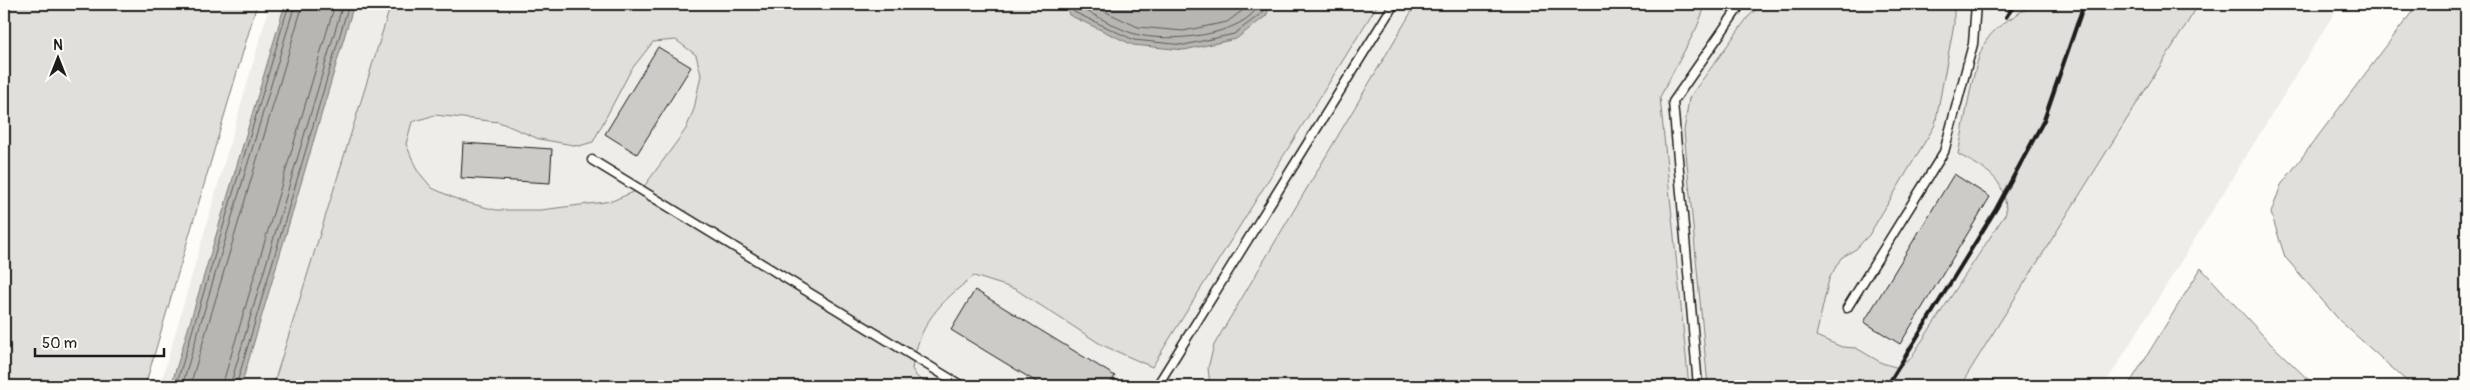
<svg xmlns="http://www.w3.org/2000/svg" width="2470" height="390" font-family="Pangolin,sans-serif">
<rect width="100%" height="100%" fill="#fdfcf7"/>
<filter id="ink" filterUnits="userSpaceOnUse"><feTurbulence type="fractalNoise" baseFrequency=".02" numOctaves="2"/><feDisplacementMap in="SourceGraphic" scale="10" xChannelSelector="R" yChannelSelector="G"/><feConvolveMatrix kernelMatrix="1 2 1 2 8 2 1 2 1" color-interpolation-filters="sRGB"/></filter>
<g filter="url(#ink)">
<!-- built -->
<polygon fill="#eeede9" points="270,4 2340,4 2104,386 160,386"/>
<!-- green -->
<g fill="#e0dfdb" stroke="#7e7e7c" fill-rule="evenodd">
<polygon points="4,4 257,4 145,386 4,386"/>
<path d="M391,4H1378L1152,367L1102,345L1015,289L974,276C939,303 919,323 912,369L917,377L931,386H273ZM676,40L696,55L701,75L694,109L686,129L643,188L612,201L541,210H496L461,201L432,188L417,170L406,144L412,122L435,115L499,122L539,139L579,146L593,142L631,70L653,42Z"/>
<polygon points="1416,4 1706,4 1697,27 1660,97 1689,386 1210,386 1208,368 1214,345"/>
<path d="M1762,4H1954V24L1935,125L1869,235L1856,249L1841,258L1829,279L1816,336L1842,347L1856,348L1882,363L1899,368L1910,359L2006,213C2006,177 1986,170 1958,154C1964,128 1973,61 1986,41C1997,24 2018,14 2034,4H2199L1960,386H1708L1684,131L1689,98L1748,17Z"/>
<polygon points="2418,4 2466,4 2466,386 2412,386 2340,321 2285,257 2271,213 2281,185"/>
<polygon points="2201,268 2270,343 2315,386 2128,386"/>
</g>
<!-- water -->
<g fill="#b7b6b2" stroke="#797876">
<polygon points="285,4 354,4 241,386 171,386"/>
<polygon points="1066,4 1271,4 1266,16 1236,39 1184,50 1133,45 1069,15"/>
</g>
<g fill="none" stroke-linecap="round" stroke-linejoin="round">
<!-- shore -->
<g stroke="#5a5a58" stroke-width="1">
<polyline points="1072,4 1074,12 1134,40 1184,45 1234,34 1262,13 1266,4"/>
<path d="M1078,4L1080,8C1098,16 1117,29 1135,34C1166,43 1245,37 1259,4"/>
<polyline points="1089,4 1138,27 1183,31 1227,22 1251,4"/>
<polyline points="176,386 289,4"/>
<polyline points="182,386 295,4"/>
<polyline points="190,386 303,4"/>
<polyline points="222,386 335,4"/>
<polyline points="230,386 343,4"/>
<polyline points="236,386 349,4"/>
</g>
</g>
<!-- building -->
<g fill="#cccbc8" stroke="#1c1c1c">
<polygon points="658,47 691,67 637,154 605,134"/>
<polygon points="463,143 552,149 550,183 461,178"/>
<polygon points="1954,174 1990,197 1900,344 1864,322"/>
<polygon points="975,290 1115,376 1109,386 1043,386 951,330"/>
</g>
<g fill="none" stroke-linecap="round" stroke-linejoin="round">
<defs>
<g id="service">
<polyline points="592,160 962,386"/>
<polyline points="1847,308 1944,152 1973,44 1976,4"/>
<polyline points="1160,381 1169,386"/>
<polyline points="1157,386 1394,4"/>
<polyline points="1698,386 1673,102 1741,4"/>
</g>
</defs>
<!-- service casing -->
<use href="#service" stroke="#1c1c1c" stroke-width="11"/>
<!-- service -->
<use href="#service" stroke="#fdfcf7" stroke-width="8"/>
<!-- rail -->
<g stroke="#1c1c1c" stroke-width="4">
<polyline points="1673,4 1741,4"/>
<polyline points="2006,17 2015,4"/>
<polyline points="1887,386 1996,209 2044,120 2084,4"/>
</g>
</g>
</g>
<!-- margin -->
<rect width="2470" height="390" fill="none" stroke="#fdfcf7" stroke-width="20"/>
<rect x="10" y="10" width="2450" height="370" fill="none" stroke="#1c1c1c" stroke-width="2" filter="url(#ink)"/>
<!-- north arrow -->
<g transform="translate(58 58)" stroke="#fdfcf7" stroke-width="4" paint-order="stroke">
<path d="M0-4L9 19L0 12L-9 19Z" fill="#1c1c1c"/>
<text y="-8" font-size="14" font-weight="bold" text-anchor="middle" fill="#1c1c1c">N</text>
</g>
<!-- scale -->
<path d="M35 348v8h129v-8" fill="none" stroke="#1c1c1c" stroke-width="2.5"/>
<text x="42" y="348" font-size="15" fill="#1c1c1c" stroke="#fdfcf7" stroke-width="4" paint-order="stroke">50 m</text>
</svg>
